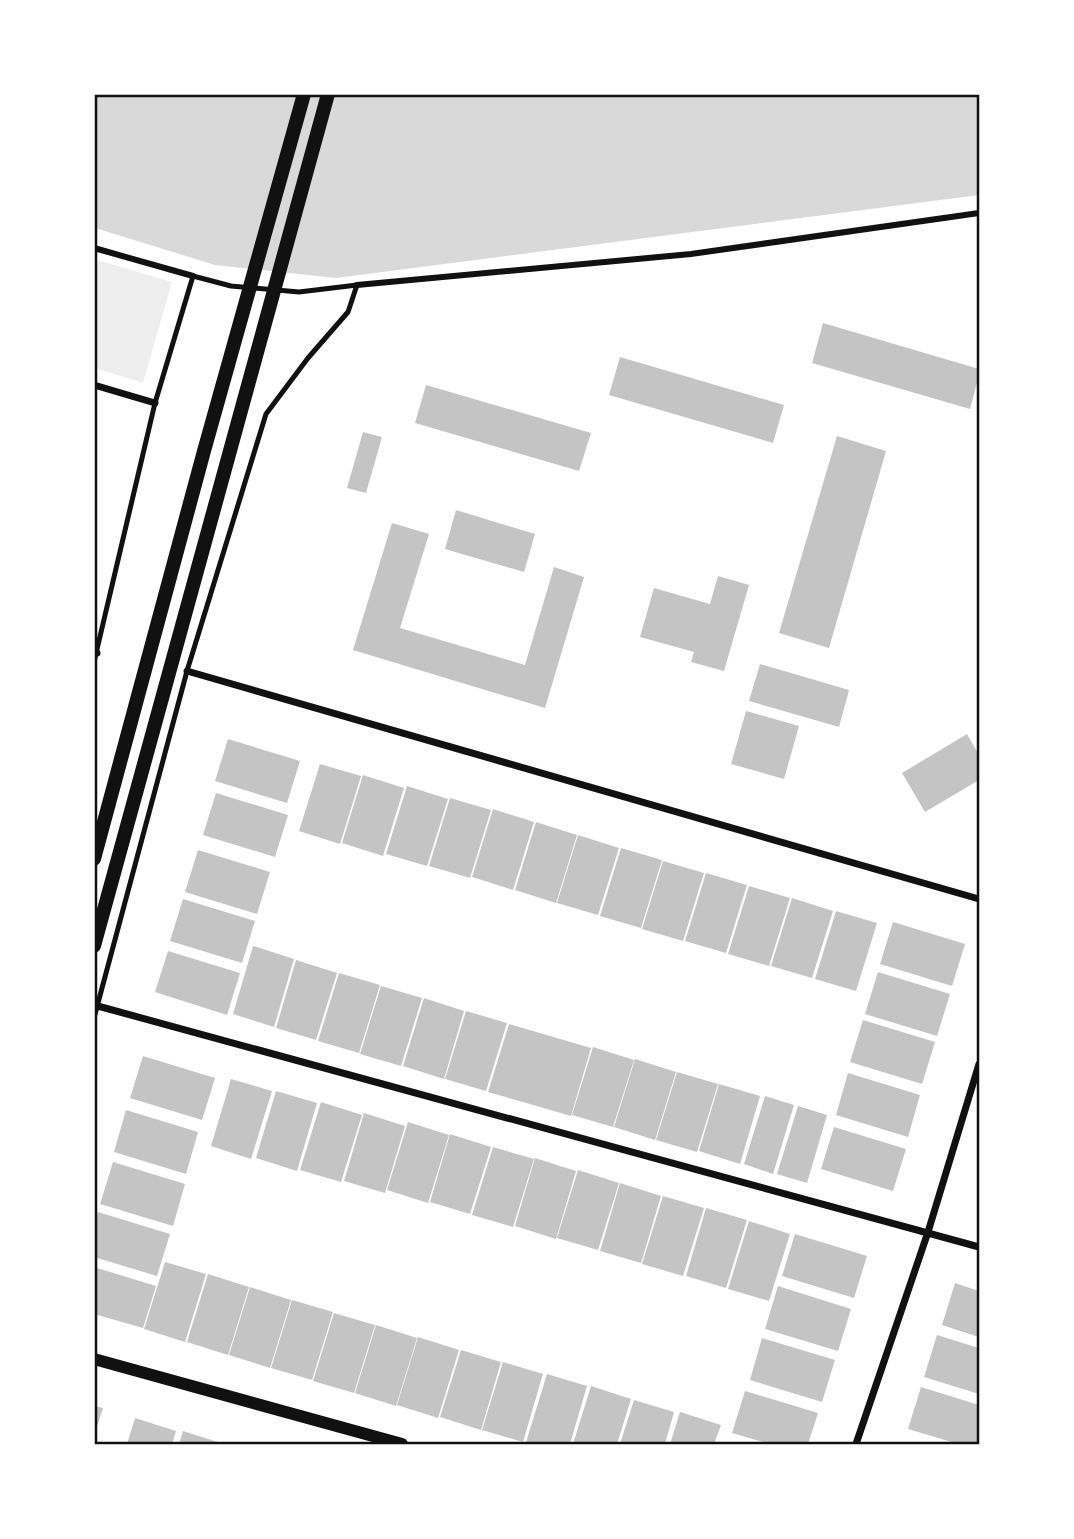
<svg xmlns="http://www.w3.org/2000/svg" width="1074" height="1539" font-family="Mulish,sans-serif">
<rect width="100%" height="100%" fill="#fff"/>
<!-- green -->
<polygon fill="#eee" points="94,259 172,282 143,383 95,368"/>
<!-- water -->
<polygon fill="#d9d9d9" points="94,95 979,95 979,195 336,278 215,265 95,228"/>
<!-- building -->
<g fill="#c4c4c4">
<polygon points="823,323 979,369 979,375 970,409 812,363"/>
<polygon points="620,357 784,405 773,443 609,395"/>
<polygon points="426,385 591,433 579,471 415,423"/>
<polygon points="363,432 382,437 366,493 347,488"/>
<polygon points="837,436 886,451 829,648 779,633"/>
<polygon points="456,510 535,534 524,572 445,549"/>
<polygon points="392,523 429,534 400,628 525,665 554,567 584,577 545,708 353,650"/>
<polygon points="718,576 749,585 724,671 691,662 694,652 640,637 654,588 710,604"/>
<polygon points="760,664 849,690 839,727 749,701"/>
<polygon points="746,711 799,726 784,779 731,764"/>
<polygon points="967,734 979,755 979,780 925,812 902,773"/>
<polygon points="228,739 300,761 287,803 215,781"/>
<polygon points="320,764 361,776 340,844 299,831"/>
<polygon points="363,775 404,788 383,856 342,843"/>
<polygon points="407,786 448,799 427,866 386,854"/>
<polygon points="216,793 288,815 275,857 203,835"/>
<polygon points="450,798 491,810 470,878 429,866"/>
<polygon points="493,809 534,822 513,890 472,877"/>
<polygon points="536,822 577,835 556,903 515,890"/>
<polygon points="578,835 619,848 598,915 557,903"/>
<polygon points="621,848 662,860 641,928 600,916"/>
<polygon points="198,850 270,872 257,914 185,892"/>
<polygon points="663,861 704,873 683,941 642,929"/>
<polygon points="706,873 747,885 726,953 685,941"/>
<polygon points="749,886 790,898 769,966 728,954"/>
<polygon points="792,898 833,911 812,978 771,966"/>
<polygon points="183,899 255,921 242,963 170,941"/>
<polygon points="836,911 877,923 856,991 815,979"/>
<polygon points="893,922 965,944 952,986 880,964"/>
<polygon points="253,946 294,959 274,1027 233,1014"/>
<polygon points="168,951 240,973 227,1015 155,992"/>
<polygon points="296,960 337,973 316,1040 276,1028"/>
<polygon points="878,972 950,994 937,1036 865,1014"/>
<polygon points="339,973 380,985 359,1053 318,1041"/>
<polygon points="381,986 422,998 401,1066 360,1054"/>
<polygon points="424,998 464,1011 444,1079 403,1066"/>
<polygon points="466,1011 507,1023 486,1091 445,1079"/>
<polygon points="863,1020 935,1042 922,1084 850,1062"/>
<polygon points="509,1024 591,1048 571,1116 488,1092"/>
<polygon points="593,1047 634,1060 613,1127 572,1115"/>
<polygon points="143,1056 215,1078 202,1120 130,1098"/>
<polygon points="635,1059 676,1072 655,1140 614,1127"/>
<polygon points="677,1072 718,1084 697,1152 656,1140"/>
<polygon points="848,1073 920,1095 908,1137 836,1115"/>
<polygon points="231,1079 272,1091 251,1159 211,1146"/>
<polygon points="719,1084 760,1096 740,1164 699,1151"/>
<polygon points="276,1091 317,1103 297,1171 256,1158"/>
<polygon points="765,1096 794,1105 773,1174 744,1164"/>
<polygon points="321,1102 362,1115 341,1182 300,1170"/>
<polygon points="798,1106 827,1115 807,1183 777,1174"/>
<polygon points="126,1110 198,1132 186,1174 114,1152"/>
<polygon points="364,1113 405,1126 385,1193 344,1181"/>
<polygon points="408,1122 449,1135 428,1203 387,1190"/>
<polygon points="834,1127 906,1149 893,1191 821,1169"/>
<polygon points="450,1134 491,1147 470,1214 430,1202"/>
<polygon points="493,1147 534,1159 513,1227 472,1215"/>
<polygon points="535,1158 576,1171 556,1239 515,1226"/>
<polygon points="113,1162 185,1184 173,1226 100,1204"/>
<polygon points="578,1170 619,1183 598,1250 557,1238"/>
<polygon points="620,1183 661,1196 641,1263 600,1251"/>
<polygon points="663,1196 704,1208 683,1276 642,1264"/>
<polygon points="706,1208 747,1220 726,1288 686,1276"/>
<polygon points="98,1212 170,1234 157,1276 94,1257 94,1223"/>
<polygon points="749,1221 790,1234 769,1301 728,1289"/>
<polygon points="795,1234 867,1256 854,1298 782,1276"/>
<polygon points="165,1262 206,1274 185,1342 144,1329"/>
<polygon points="94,1267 156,1286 143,1328 94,1314"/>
<polygon points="208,1274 249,1287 228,1355 187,1342"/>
<polygon points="955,1283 979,1291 979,1337 942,1325"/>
<polygon points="778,1286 851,1309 838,1351 765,1329"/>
<polygon points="250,1287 291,1300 270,1368 229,1355"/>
<polygon points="292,1300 333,1312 312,1380 271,1368"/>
<polygon points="334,1313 375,1325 354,1393 313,1381"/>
<polygon points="376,1325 417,1338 396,1406 355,1393"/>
<polygon points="937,1335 979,1348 979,1394 924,1377"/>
<polygon points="418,1337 459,1350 438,1418 397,1405"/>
<polygon points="762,1338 835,1360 822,1402 750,1380"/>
<polygon points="461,1350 501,1362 481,1430 440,1417"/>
<polygon points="503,1362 543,1374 523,1442 482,1430"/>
<polygon points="547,1374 587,1386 570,1444 535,1444 526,1442"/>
<polygon points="591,1386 631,1399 617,1444 573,1444"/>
<polygon points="921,1387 979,1405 979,1444 958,1444 908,1429"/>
<polygon points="745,1391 818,1413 808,1444 770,1444 732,1433"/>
<polygon points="634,1400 674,1412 665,1444 620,1444"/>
<polygon points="94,1406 103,1408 95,1433 94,1433"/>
<polygon points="680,1412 721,1425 714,1444 670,1444"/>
<polygon points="135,1418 176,1431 172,1444 127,1444"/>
<polygon points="183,1431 224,1444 179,1444"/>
</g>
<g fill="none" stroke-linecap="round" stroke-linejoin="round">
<!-- service -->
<polyline stroke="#111" stroke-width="5" points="94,662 155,403 193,276 231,286 299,292 357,285 348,312 308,358 266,414 187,671 94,1018"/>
<!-- pedestrian -->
<g stroke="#111" stroke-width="6">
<polyline points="94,248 193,276"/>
<polyline points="357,285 691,254 979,213"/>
</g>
<!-- minor -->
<g stroke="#111" stroke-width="7">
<polyline points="94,385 155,403"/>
<polyline points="94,653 97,653"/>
<polyline points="187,671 979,899"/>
<polyline points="94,1005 979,1247"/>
<polyline points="856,1444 928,1232 979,1064"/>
</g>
<!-- tertiary -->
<polyline stroke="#111" stroke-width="12" points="94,1359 402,1444"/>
<!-- secondary -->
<g stroke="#111" stroke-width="14">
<polyline points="94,859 204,451 304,94"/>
<polyline points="94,946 328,94"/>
</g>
</g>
<!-- border -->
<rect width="1074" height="1539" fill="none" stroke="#ffffff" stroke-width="192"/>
<rect x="96" y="96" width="882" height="1347" fill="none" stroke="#111" stroke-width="2.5"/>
</svg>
